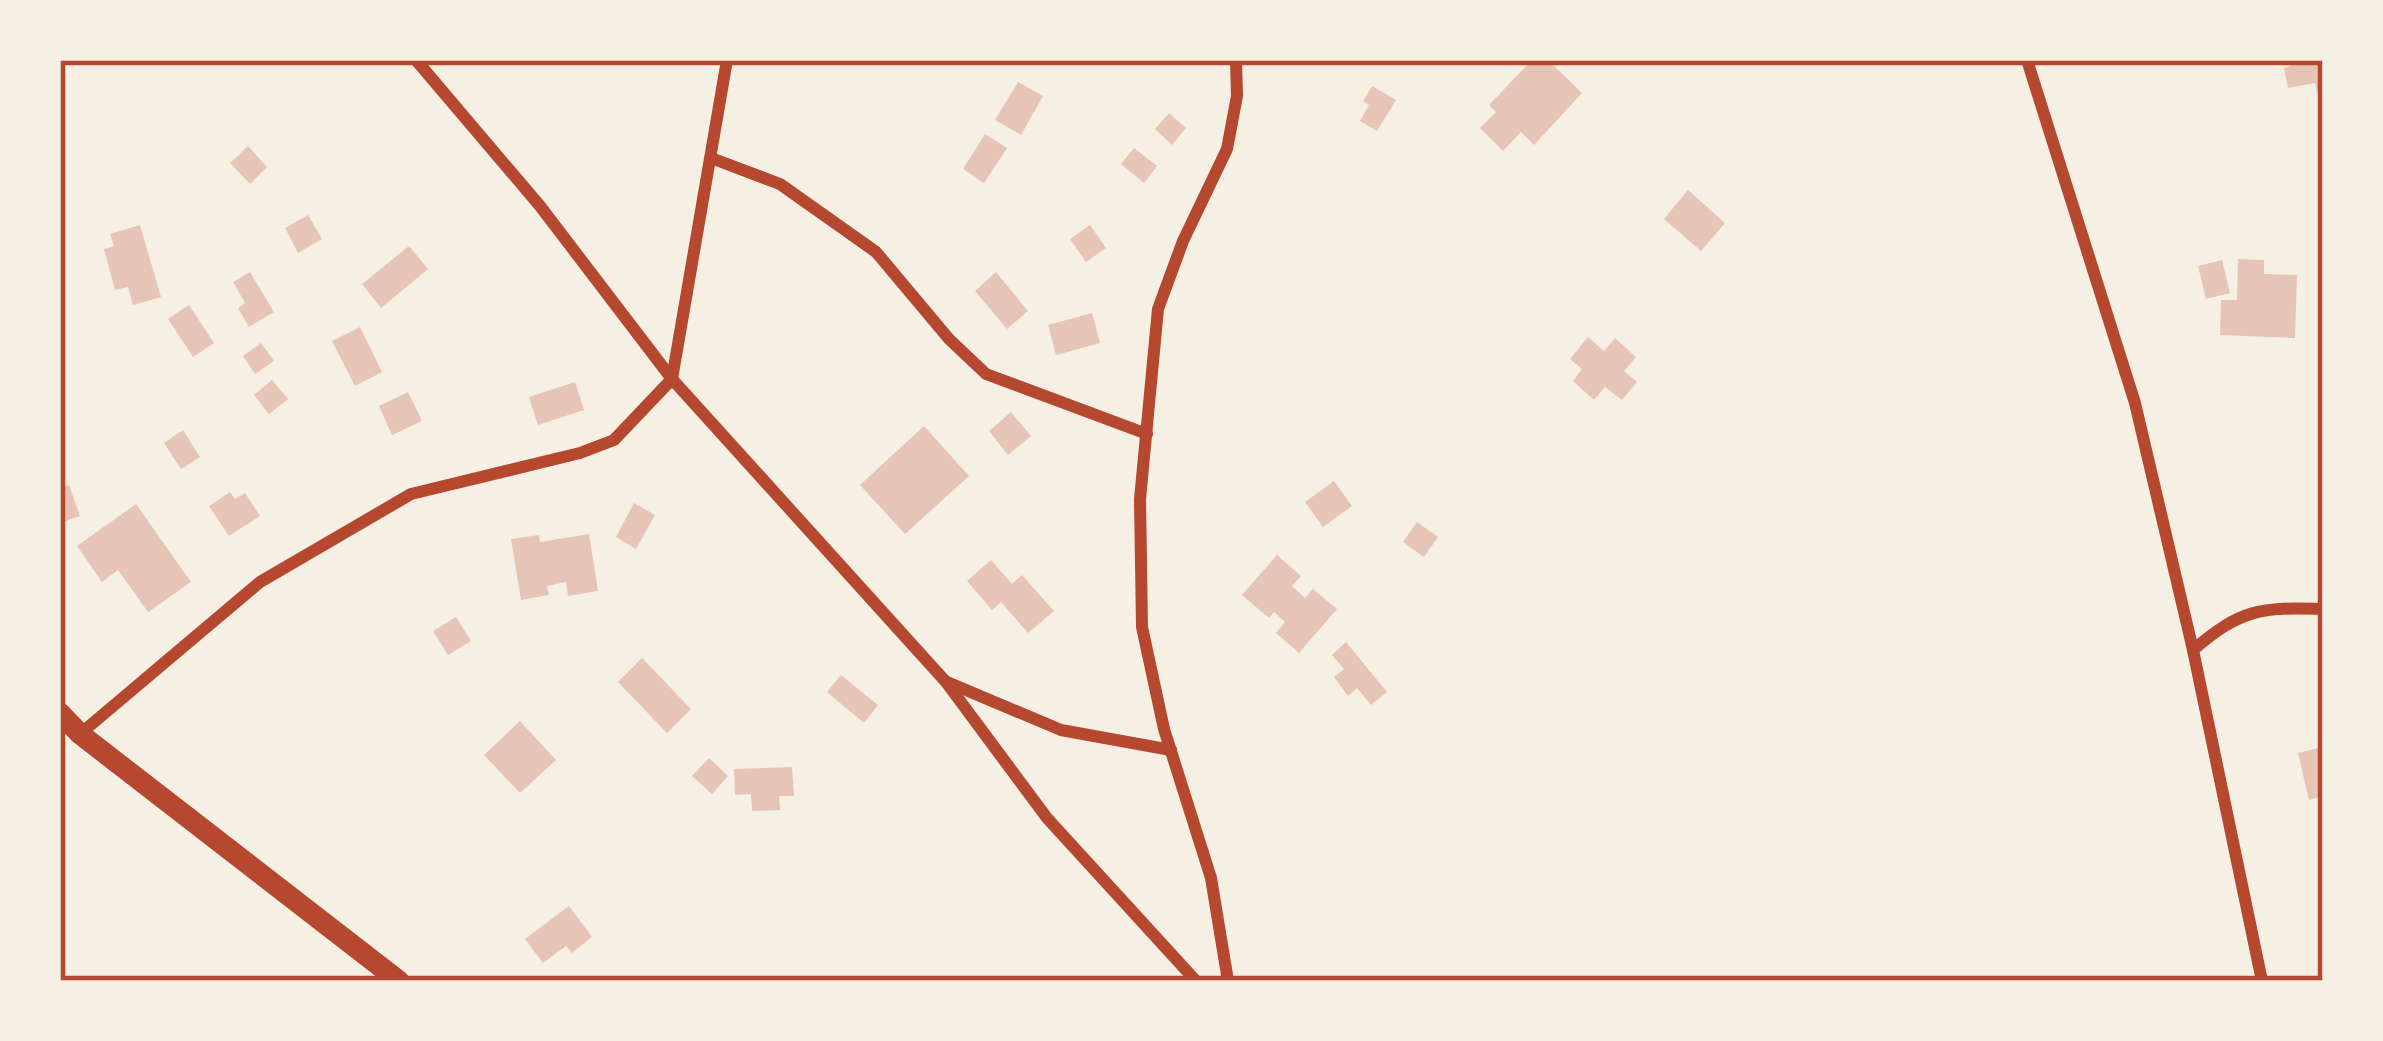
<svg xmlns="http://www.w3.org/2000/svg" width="2383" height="1041" font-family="'Titillium Web',sans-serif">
<rect width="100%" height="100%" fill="#f6efe4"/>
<!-- building -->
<g fill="#e6c5b7">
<polygon points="1532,60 1548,60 1582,93 1534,145 1521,132 1503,151 1480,128 1496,112 1489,105"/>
<polygon points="2306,60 2323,60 2323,90 2317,92 2315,83 2288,88 2284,68"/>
<polygon points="1018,82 1043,96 1021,135 995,120"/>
<polygon points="1372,86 1396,100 1377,131 1360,121 1369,105 1363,101"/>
<polygon points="1169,113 1186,128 1172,145 1155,129"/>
<polygon points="985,134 1007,148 984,183 963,169"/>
<polygon points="248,146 267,167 250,184 230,163"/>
<polygon points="1134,148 1157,166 1144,183 1121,164"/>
<polygon points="1688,190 1725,223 1701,251 1664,219"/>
<polygon points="308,215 322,239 298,253 285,228"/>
<polygon points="140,225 161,297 133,305 128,287 115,290 104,249 114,246 110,234"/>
<polygon points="1090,225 1106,248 1086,262 1070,239"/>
<polygon points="409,246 428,269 381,308 362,284"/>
<polygon points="2238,259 2264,260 2264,274 2297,275 2295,338 2220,335 2221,300 2237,300"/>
<polygon points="2222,260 2230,293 2206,299 2198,266"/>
<polygon points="250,272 274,312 249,327 238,308 245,303 233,282"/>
<polygon points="996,272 1028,311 1007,329 975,291"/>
<polygon points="189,305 214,343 193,357 168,319"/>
<polygon points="1092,313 1100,343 1056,355 1048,325"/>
<polygon points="360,327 382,372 355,386 332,341"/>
<polygon points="1588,337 1604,351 1615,338 1636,357 1624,371 1637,382 1622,400 1605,387 1594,400 1573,381 1582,369 1570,359"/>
<polygon points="261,343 274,361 255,374 243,356"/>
<polygon points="272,380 288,399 269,414 254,395"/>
<polygon points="575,382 584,410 538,425 529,397"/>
<polygon points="408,392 422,421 392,435 379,406"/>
<polygon points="1011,412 1031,436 1008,455 989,431"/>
<polygon points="924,426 969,476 905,534 860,485"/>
<polygon points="183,430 200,457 181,469 164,443"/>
<polygon points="1334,481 1352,506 1323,527 1305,502"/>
<polygon points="69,485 80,516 60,523 60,488"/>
<polygon points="230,492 235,499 245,493 260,516 229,536 209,506"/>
<polygon points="634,503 655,515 636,549 616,537"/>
<polygon points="136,504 191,582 148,612 118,570 102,582 77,546"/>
<polygon points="1417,522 1438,537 1424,557 1403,542"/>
<polygon points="589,534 598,591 568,596 566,582 547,586 549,595 521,600 511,539 539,535 540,542"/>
<polygon points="1277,555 1301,576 1292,586 1305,598 1313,589 1337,609 1299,653 1276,633 1285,622 1274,612 1269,618 1242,595"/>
<polygon points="991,560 1012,584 1022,575 1054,611 1028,633 1001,602 992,610 967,581"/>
<polygon points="456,617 471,641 448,655 433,631"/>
<polygon points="1346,642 1387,692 1371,705 1357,688 1348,696 1334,677 1344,669 1332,655"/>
<polygon points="642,658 691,709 667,733 618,682"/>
<polygon points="841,675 878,705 864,723 827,692"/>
<polygon points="520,721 556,760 520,793 484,755"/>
<polygon points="2323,747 2323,796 2309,800 2298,753"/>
<polygon points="709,758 728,776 712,794 692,776"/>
<polygon points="792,767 794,796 779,796 780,810 752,811 751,794 735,795 734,769"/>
<polygon points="569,906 592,937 572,953 566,946 543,963 525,939"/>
</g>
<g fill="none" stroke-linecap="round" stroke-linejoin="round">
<!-- minor -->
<g stroke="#b5482f" stroke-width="12">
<polyline points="416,60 540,206 672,379 946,682 1047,818 1196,981"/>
<polyline points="2027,60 2135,403 2193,650 2262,981"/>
<polyline points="711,158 780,184 876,252 949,339 986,374 1147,434"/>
<path d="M2193,650C2241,609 2260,607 2323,609"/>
<polyline points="947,682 1061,730 1171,750"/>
<polyline points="80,734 260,582 411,494 580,453 614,440 672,379 727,60"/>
<polyline points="1228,981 1211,878 1164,729 1142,627 1140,499 1158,309 1183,241 1227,149 1237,96 1236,60"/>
</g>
<!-- tertiary -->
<polyline stroke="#b5482f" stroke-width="21" points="60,713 80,734 399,981"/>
</g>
<!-- border -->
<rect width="2383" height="1041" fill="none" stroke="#f6efe4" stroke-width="126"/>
<rect x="63" y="63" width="2257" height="915" fill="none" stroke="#b5482f" stroke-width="4.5"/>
</svg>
